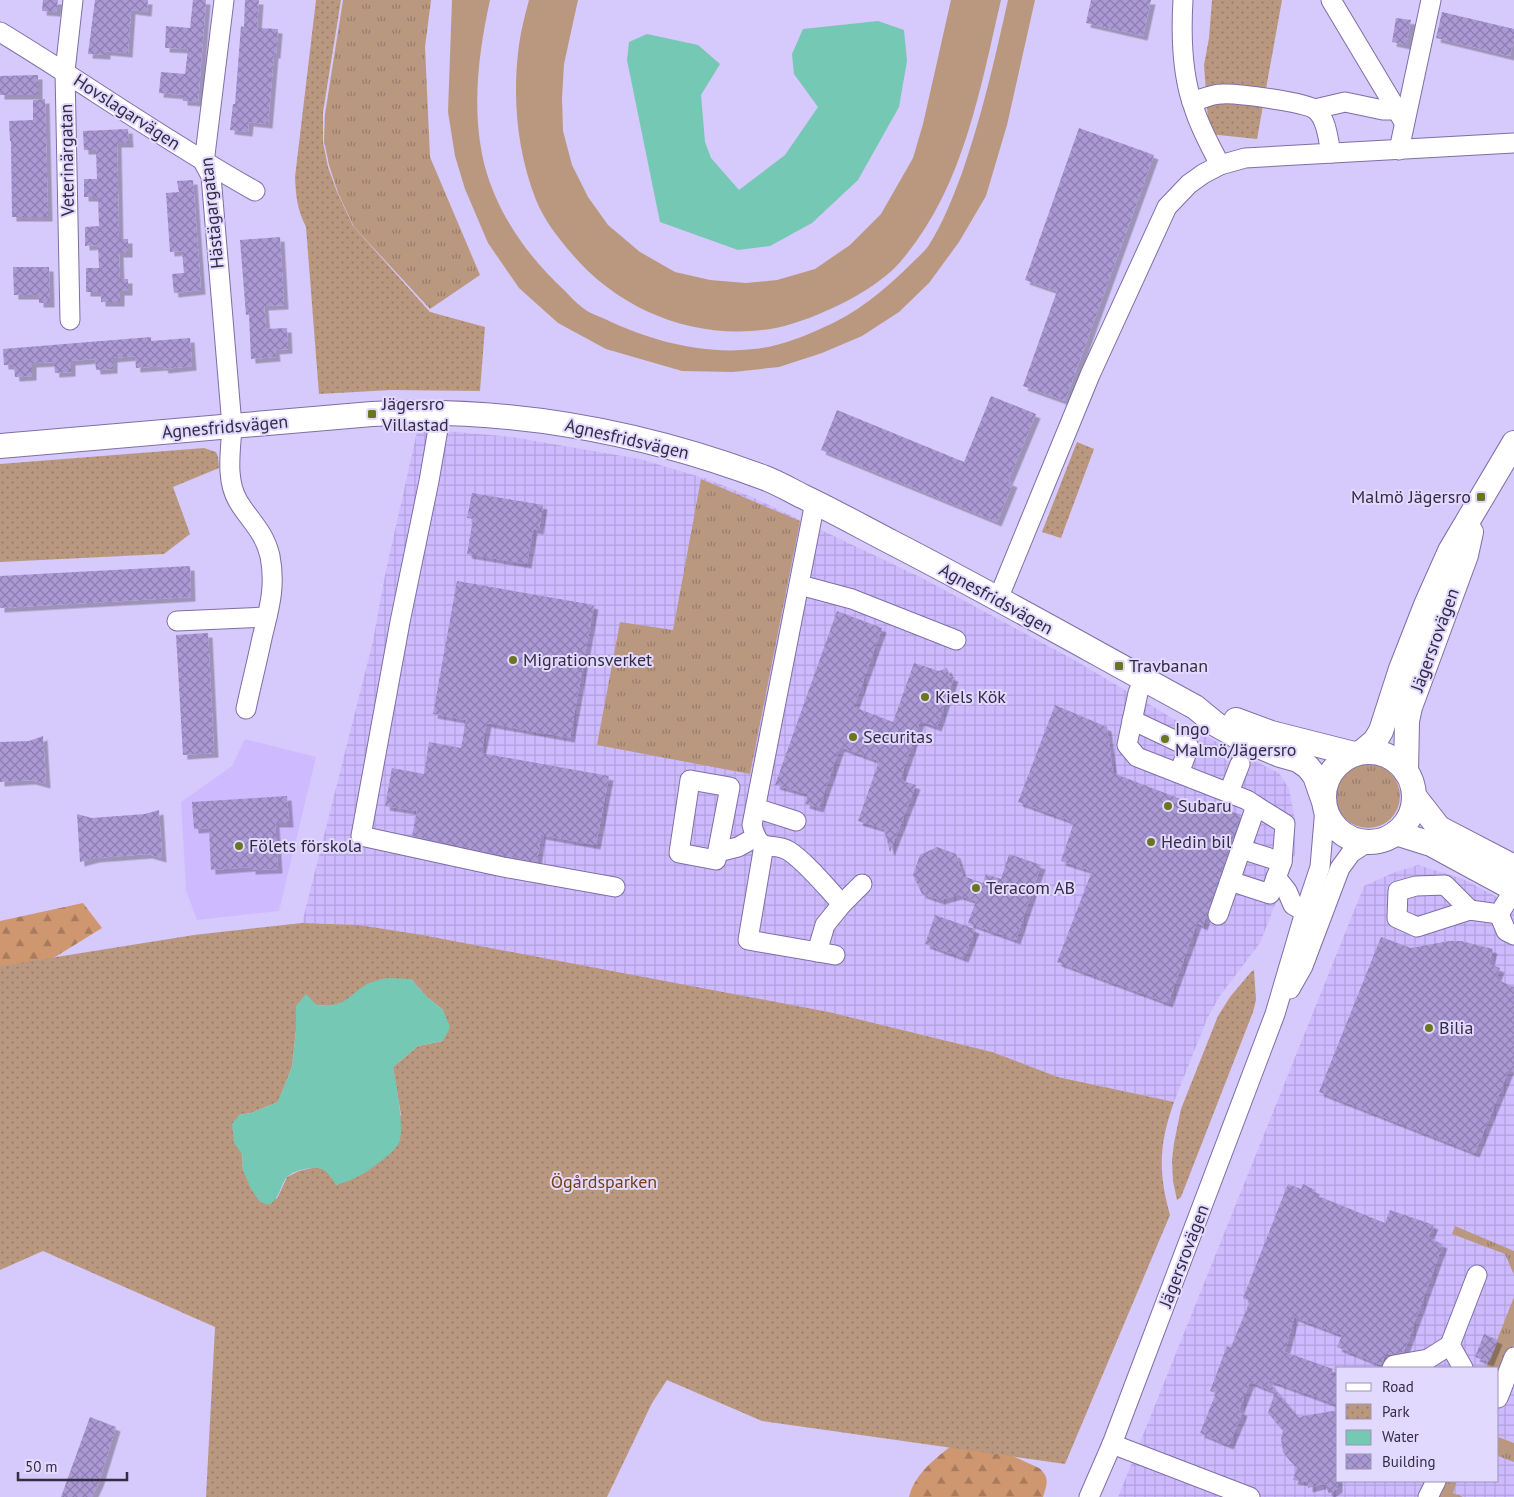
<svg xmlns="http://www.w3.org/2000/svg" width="1514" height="1497" font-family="'PT Sans',sans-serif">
<defs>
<pattern id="industrial-grid" width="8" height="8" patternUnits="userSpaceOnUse" patternTransform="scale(1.25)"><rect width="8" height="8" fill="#cebbff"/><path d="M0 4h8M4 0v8" fill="none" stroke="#b1a1dc"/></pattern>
<pattern id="grass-tufts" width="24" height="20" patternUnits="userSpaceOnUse" patternTransform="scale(1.25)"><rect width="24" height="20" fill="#ba9880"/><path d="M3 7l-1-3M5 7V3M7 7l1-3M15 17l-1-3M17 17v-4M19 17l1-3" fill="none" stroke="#987c6a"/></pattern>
<pattern id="forest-firs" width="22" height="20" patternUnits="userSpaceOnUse" patternTransform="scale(1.25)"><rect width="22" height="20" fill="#cf976f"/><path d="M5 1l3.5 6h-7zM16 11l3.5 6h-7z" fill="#a97b5d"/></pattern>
<pattern id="park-dots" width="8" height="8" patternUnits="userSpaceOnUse" patternTransform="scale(1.25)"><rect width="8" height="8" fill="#ba9880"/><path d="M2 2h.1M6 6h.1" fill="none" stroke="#987c6a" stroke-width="1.8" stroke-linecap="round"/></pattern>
<pattern id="building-cross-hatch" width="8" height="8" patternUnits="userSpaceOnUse" patternTransform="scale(1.25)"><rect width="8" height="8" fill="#aa99d5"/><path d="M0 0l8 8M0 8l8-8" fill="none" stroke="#8b7dae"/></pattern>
<filter id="shadow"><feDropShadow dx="4.5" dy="4.5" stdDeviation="0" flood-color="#0004"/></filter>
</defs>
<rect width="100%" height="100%" fill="#d6c9fb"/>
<!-- built -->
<polygon fill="#cebbff" points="245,739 316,757 279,911 197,920 186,890 181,802 232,766"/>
<!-- industrial -->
<g fill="url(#industrial-grid)" fill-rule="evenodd">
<polygon points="446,431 512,437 640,459 707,479 754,498 922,578 1076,661 1189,728 1279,773 1289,789 1295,820 1295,854 1260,943 1219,997 1207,1019 1174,1102 1058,1077 992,1052 829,1012 359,925 302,923 373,641 385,575 417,432"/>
<path d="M1418,865L1463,879L1514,906V1497H1118L1364,886L1393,873ZM1338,1368H1498V1481H1338Z"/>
</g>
<!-- grass -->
<g fill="url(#grass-tufts)">
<polygon points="343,0 431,0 425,47 430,157 480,275 430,309 354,227 338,193 329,165 324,141 325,114"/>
<polygon points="701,479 800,521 750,774 597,745 620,622 673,630"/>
<circle cx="1368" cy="796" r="32"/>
<polygon points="1455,1226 1514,1251 1514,1275 1505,1254 1452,1234"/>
<polygon points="1514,1297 1514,1344 1498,1386 1498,1368 1486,1368"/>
<polygon points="1498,1437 1514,1443 1514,1462 1498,1456"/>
<polygon points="1444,1481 1457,1481 1453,1493 1463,1497 1438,1497"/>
</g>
<!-- forest -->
<g fill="url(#forest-firs)">
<polygon points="83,903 102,928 0,991 0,921"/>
<path d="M955,1443L995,1448L1039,1468C1050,1477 1047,1485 1043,1497H909C915,1473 937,1457 955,1443Z"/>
</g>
<!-- park -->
<g fill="url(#park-dots)" fill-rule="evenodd">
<path d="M316,0H341L323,112V142L328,167L337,192L353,226L430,312L485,327L480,391L391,390L319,394L306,227C297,209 296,197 295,177Z"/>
<polygon points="1212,0 1282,0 1257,139 1209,134 1204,65 1209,38"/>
<polygon points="1077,442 1094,449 1061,538 1042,532"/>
<polygon points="204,448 216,452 218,457 219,468 173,487 190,534 164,554 0,562 0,464"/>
<path d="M302,923L359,925L422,935L829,1012L992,1052L1058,1077L1174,1102C1159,1144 1158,1172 1170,1215L1065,1464L762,1421L667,1380L652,1403L607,1497H206L215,1327L43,1251L0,1270V966L194,935ZM411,979L427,997L443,1010V1041L418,1046L393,1067L401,1115L337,1185L326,1170L316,1167L299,1171L287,1177L277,1199L243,1170L239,1115L251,1113L278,1102L292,1067L296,1030L306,995L316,1005L332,1006L347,1001L368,984Z"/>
<polygon points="1254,970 1256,1000 1253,1012 1181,1197 1177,1200 1173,1181 1172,1160 1174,1143 1181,1109 1218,1016 1230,997 1251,972"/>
</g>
<!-- garden -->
<g fill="#ba9880">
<path d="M452,0H490C478,55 471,112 485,167C498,215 529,258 565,291C571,297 576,303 583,308C589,313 598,316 605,319C651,341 703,355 754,349C777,347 800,338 820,329C856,314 885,290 912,263C918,257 925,251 929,245C943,223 953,197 962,173C982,116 995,58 1008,0H1035L1007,125L986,196L959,242L929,283L899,312L862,336L822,353L779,367L733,372L682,371L606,349L558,323L519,288L488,243L465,189L455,156L448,112Z"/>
<path d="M529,0H578L564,64L562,98L563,131L572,165L588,197L608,225L640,252L675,272L710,280L746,283L777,280L815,269L850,245L881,214L913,158L923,124L951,0H1001C980,90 963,189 901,261C888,277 860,295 841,304C820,314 799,323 776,328C700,342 622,313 572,254C559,239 544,220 536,200C517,151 512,98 519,45C521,30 525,15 529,0Z"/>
</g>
<!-- water -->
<g fill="#75c8b4">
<polygon points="878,21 904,30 907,61 899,107 858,180 812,223 770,246 738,250 660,222 627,60 629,42 647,34 698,45 720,64 701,95 705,142 711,158 739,190 785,155 818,107 794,74 792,54 803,29"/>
<path d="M387,978L411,979L427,997L443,1010L450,1027L443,1041L418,1046L393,1067C396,1083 405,1129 399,1143C394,1152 385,1158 377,1164C365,1174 351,1181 336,1185C333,1180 329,1173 324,1170C314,1165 293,1170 286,1178C279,1189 281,1196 269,1205L260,1202L251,1189L243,1170L242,1154L234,1143L232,1124L239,1115L251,1113L278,1102L292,1067L296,1030V1006L306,994L316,1005C347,1007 345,998 367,984C373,981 380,980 387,978Z"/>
</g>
<!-- building -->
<g fill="url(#building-cross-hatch)" filter="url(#shadow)">
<polygon points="43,0 58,0 56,12 42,11"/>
<polygon points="95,0 148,0 147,12 131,10 128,53 106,51 106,55 88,54"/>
<polygon points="193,0 206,0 198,102 183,101 183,95 159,93 161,72 185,74 188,49 165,48 166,26 190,28"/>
<polygon points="245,0 259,0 257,28 278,29 276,54 274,54 268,124 249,122 248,132 230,130 233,104 235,104 241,26 244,27"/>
<polygon points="1091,0 1151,0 1143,36 1086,23"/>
<polygon points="1442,12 1514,29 1514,38 1510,56 1436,38"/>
<polygon points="1396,18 1411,20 1406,45 1392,42"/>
<polygon points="38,75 38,95 0,95 0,76"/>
<polygon points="45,99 48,217 12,217 11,141 10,141 9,121 33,120 33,100"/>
<polygon points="1079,128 1154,155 1065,401 1023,386 1057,291 1025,280"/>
<polygon points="128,129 129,143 117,143 119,239 128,239 128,253 119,253 120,279 128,279 128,291 120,291 120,302 101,302 101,292 86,292 86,268 99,268 98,245 85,246 85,227 99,226 98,197 84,197 84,179 97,179 96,150 84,150 83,131"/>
<polygon points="193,180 201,290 174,293 172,274 184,273 182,251 170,252 166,193 179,192 177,181"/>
<polygon points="280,237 284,305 264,306 266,329 287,328 288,349 275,350 276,357 251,359 249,315 246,315 240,240"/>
<polygon points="13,267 49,267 50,303 39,303 39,295 14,295"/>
<polygon points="151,337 151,341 190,338 192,366 164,369 163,366 136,368 135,356 113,358 113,369 96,370 95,359 71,361 71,372 55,373 54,362 32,363 32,376 15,377 14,365 4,365 3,349"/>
<polygon points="991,396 1036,414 1008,481 1013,483 997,522 821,450 837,410 964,462"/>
<polygon points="472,493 543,505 539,530 533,529 527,564 467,554 473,519 467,518"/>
<polygon points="190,566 191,597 0,608 0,576"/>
<polygon points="457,581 594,605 570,738 487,723 481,753 609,776 596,845 541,835 537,862 505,856 412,836 417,811 385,806 392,768 424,774 429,742 461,748 466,720 433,714"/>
<polygon points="837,611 882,628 854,707 893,722 914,663 939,671 947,668 950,676 954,677 937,727 920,721 900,780 916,785 890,852 884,829 858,821 879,761 840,747 819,808 805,804 808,794 775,785"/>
<polygon points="208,633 214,753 183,755 176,635"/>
<polygon points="1055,705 1107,727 1113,773 1209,810 1210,803 1241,815 1203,926 1197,923 1168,1003 1057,962 1092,871 1061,861 1074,822 1018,802"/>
<polygon points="43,736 46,784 31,780 0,782 0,742 29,741"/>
<polygon points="287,796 289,823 275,823 278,869 251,870 251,867 211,870 209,828 194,829 192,802"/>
<polygon points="159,810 162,858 148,854 95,858 80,862 77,814 92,818 105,817 145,814"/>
<polygon points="937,847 956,854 963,876 983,883 986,874 1001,879 1009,854 1041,865 1016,940 968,923 976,901 958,895 940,900 922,894 913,875 920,855"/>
<polygon points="935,915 975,929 964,958 925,944"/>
<polygon points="1381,937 1411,948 1449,941 1461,941 1493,949 1489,964 1500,968 1496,979 1514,987 1514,1072 1509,1070 1475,1153 1319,1092"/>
<polygon points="1288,1184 1301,1189 1303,1184 1315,1190 1313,1194 1385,1223 1390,1210 1434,1225 1428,1238 1443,1244 1404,1352 1390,1355 1386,1353 1381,1365 1337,1347 1342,1335 1294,1317 1285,1352 1333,1369 1330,1375 1338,1377 1338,1405 1266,1379 1298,1417 1338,1410 1338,1488 1329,1494 1325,1484 1308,1488 1308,1482 1293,1480 1297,1467 1290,1461 1283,1452 1281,1439 1283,1431 1268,1413 1275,1392 1250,1382 1239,1410 1243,1412 1229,1445 1200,1433 1216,1393 1210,1391 1227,1346 1231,1347 1250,1301 1243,1298"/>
<polygon points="1484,1334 1498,1340 1489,1362 1475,1357"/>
<polygon points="90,1417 116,1427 99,1482 92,1497 61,1497"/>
</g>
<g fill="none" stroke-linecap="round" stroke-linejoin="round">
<defs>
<g id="minor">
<path d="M224,0L204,163L211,176L232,426C231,449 225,479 238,501C250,521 264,531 270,556C276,587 269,609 262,638C257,662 251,685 246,709"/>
<path d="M1183,0C1181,34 1182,76 1194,108C1200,128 1211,147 1220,165"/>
<polyline points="1331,0 1404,122"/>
<path d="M0,32C86,84 167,142 255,191"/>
<path d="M1192,102C1202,99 1211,94 1222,94C1236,93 1306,102 1316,110C1327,120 1328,139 1331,153"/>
<polyline points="1315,109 1345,102 1383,110 1397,110"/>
<polyline points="1399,150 1431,0"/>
<polyline points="70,320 65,71 73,0"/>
<polyline points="438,413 438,429 429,481 400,622 361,836 503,867 615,887"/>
<path d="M815,502L752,825C760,857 772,840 789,851C807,863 827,888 842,904"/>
<polyline points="800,585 852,599 956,640"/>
<polyline points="998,599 1090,375 1167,207 1189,184 1203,174 1220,165 1245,158 1514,143"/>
<polyline points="177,621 267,617"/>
<polyline points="1144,679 1138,693 1127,745 1137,757 1247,800 1256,806 1218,915"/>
<polyline points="1132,720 1189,747 1179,773"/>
<polygon points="690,780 730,787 716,860 679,853"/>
<polyline points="1229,792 1240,764"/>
<polyline points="1256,806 1285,824 1282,862"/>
<polyline points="756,808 796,821"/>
<polyline points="764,845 748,940 835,955"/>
<polyline points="718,852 738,847 756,837"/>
<polyline points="1276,877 1287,891 1293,905 1305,912"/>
<polyline points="1230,881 1270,894 1282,862 1241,849"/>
<polyline points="1470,910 1445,885 1416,886 1398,891 1397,918 1417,927 1470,910 1499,914 1514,890"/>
<polyline points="1499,914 1506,931 1514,935"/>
<polyline points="817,952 825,925 842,904 862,884"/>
<polyline points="1290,989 1303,966 1340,868 1351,853 1366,843"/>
<polyline points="1392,1368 1394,1365 1428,1359 1450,1345"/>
<polyline points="1463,1368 1450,1345 1477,1275"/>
<polyline points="1498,1398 1514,1357"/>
<polyline points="1112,1444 1250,1497"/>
<polyline points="1089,1497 1112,1444 1275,1014 1305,912 1320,867 1325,808"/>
<polyline points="1428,1497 1436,1481"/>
</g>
<g id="major">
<path d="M0,446L372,414C509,407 637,430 765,478C778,483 790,490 802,496C832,510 862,527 893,543C994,595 1094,652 1195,707L1217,725L1242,739L1280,755L1298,760L1308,767L1315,776L1323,799"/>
<polyline points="1236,720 1271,733 1354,754"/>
<circle cx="1369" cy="797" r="45"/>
<polyline points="1362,752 1375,741 1381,731 1401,669 1426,605 1450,551 1514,443"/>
<polyline points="1406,772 1407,721 1410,707 1466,555 1471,532"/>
<polyline points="1414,796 1439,828 1514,867"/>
<polyline points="1396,833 1431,844 1514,889"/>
</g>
</defs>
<!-- minor casing -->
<use href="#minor" stroke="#7f6ea6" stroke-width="21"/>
<!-- major casing -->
<use href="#major" stroke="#7f6ea6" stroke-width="26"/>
<!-- minor -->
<use href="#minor" stroke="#fff" stroke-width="19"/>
<!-- major -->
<use href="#major" stroke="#fff" stroke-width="24"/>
</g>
<!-- markers -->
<g fill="#6a7520" stroke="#e2d9fe" stroke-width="2">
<rect x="367" y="409" width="10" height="10" rx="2.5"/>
<rect x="1476" y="492" width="10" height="10" rx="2.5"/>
<circle cx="513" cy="660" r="5"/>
<rect x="1114" y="661" width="10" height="10" rx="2.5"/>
<circle cx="925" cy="697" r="5"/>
<circle cx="853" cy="737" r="5"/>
<circle cx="1165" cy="739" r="5"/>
<circle cx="1168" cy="806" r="5"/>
<circle cx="1151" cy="842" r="5"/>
<circle cx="239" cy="846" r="5"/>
<circle cx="976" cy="888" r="5"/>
<circle cx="1429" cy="1028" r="5"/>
</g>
<g text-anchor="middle" stroke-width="4" stroke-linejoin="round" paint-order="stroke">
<!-- street labels -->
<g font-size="18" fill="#332c44" stroke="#e2d9fe">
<text transform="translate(127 112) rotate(33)" y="6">Hovslagarvägen</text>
<text transform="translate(67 160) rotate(-91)" y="6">Veterinärgatan</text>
<text transform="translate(212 213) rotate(-96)" y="6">Hästägargatan</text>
<text transform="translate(225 427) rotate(-5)" y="6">Agnesfridsvägen</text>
<text transform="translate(627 439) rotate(13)" y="6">Agnesfridsvägen</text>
<text transform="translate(996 599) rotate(29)" y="6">Agnesfridsvägen</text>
<text transform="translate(1435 640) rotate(-70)" y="6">Jägersrovägen</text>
<text transform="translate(1184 1256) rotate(-69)" y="6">Jägersrovägen</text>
</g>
<!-- poi labels -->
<g font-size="18" fill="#332c44" stroke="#e2d9fe" text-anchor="start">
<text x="382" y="410">Jägersro<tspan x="382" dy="21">Villastad</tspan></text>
<text x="1471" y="503" text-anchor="end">Malmö Jägersro</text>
<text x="523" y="666">Migrationsverket</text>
<text x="1129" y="672">Travbanan</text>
<text x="935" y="703">Kiels Kök</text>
<text x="1175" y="735">Ingo<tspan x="1175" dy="21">Malmö/Jägersro</tspan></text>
<text x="863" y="743">Securitas</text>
<text x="1178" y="812">Subaru</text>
<text x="1161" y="848">Hedin bil</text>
<text x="249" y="852">Fölets förskola</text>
<text x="986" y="894">Teracom AB</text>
<text x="1439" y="1034">Bilia</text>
</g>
<!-- park labels -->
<g font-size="18" fill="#764112" stroke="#e2d9fe">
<text x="604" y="1188">Ögårdsparken</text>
</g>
</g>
<!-- legend -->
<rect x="1336" y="1367" width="162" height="115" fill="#e2d9fe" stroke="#9c94b4"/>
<rect x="1346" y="1383" width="25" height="8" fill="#ffffff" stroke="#9c94b4"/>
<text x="1382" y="1392" font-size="15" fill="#332c44">Road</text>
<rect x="1346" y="1404" width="25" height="15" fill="url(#park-dots)" stroke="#9c94b4"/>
<text x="1382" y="1417" font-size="15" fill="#332c44">Park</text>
<rect x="1346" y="1430" width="25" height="15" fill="#75c8b4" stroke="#9c94b4"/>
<text x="1382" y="1442" font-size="15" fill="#332c44">Water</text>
<rect x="1346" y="1454" width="25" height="15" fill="url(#building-cross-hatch)" stroke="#9c94b4"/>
<text x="1382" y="1467" font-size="15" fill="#332c44">Building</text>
<!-- scale -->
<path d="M18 1472v8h109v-8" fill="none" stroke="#332c44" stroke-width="2.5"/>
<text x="25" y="1472" font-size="15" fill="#332c44" stroke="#e2d9fe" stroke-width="4" paint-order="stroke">50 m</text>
</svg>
